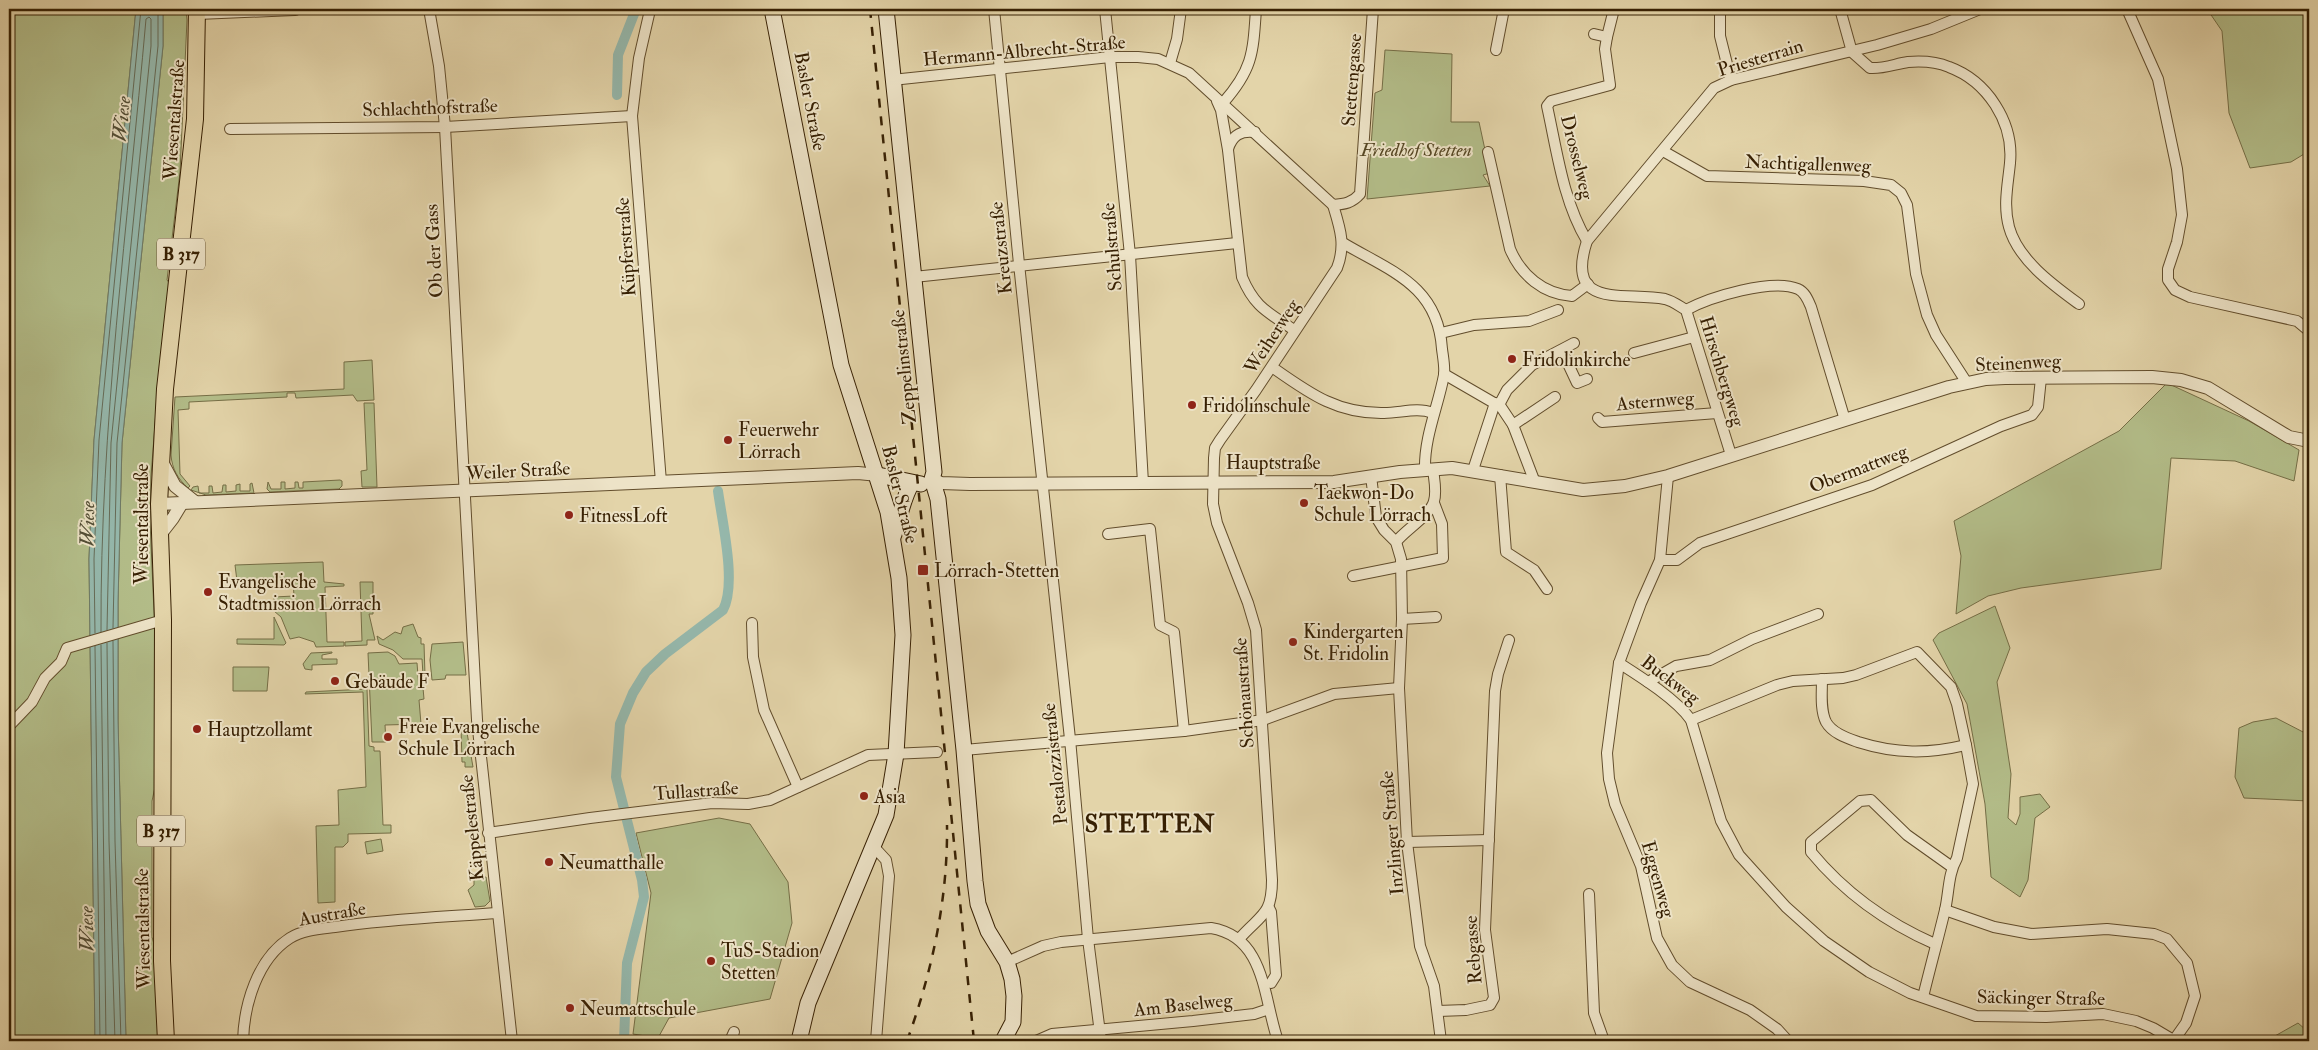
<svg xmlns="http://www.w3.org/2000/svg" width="2318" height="1050" font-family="'IM FELL Double Pica',serif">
<rect width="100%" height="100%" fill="#e3d4a9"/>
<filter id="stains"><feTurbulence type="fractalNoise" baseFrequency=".004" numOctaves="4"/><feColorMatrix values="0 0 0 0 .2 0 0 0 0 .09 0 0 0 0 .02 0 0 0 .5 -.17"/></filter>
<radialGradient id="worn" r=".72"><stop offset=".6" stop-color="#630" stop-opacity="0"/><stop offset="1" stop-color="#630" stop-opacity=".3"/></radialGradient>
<!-- green -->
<g fill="#b3bd89" stroke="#756e46">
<polygon points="9,9 136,9 94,440 89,559 95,1041 9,1041"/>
<polygon points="163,9 186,9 187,20 180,172 167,280 171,285 158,385 151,476 150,521 155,635 155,787 152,801 152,937 156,951 160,1041 126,1041 118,720 118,602 122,443 163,46"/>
<polygon points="2207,9 2309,9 2309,151 2291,162 2250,168 2229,113 2222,31"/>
<polygon points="1385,50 1452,54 1451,122 1479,122 1490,173 1483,175 1490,186 1367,199 1375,93 1382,90"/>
<path d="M372,360L374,400L357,401L353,395L296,398L295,393H287V397L189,402V409L178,410L180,474L190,486L188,488C178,479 172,469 171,455L175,397L344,389V362Z"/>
<polygon points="2167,383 2249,421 2299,450 2294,481 2235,461 2171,458 2161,569 2021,588 1988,596 1956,614 1961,556 1954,521 2119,431"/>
<polygon points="364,403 374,403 377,487 362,487 361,471 367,470"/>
<polygon points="340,480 342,481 342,486 339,489 270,492 267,489 268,482 271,489 281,489 281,482 285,482 285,489 295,488 295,482 298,482 299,488 303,488 303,482"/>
<polygon points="252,483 254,493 206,495 191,490 193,487 198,486 199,493 209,493 209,486 212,486 213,493 222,492 223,485 226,485 226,492 236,491 236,485 240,484 240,491 250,491 250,484"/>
<polygon points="323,562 324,582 344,584 344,586 325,587 327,642 344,642 344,646 316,647 314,642 299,637 290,639 281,617 274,611 274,597 294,596 293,581 273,582 273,579 237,581 235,565"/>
<polygon points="360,582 373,582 373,614 369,614 375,640 367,640 367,645 345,646 345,642 362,641"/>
<polygon points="1995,606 2010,648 1997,682 2011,774 2008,818 2016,825 2020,814 2020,797 2040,794 2050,807 2035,818 2028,880 2020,897 1991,877 1985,804 1967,704 1933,640 1939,633"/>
<polygon points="274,617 286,643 284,645 237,644 237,639 274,639"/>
<polygon points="413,624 418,637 421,638 421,644 424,644 425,675 423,675 422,659 403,659 393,650 379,644 377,636 383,640 395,632 401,634 403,627"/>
<polygon points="463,642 466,675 446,675 445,679 432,680 430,660 432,644"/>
<polygon points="332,652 332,653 322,655 322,659 337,659 337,664 312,665 312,670 305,669 303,664 311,653"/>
<polygon points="388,652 395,656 399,664 417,663 419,688 423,688 424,699 419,700 421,724 385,725 386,742 372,742 368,653"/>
<polygon points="233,667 269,667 267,691 233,691"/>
<polygon points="367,689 369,746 374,747 374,751 380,751 383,825 391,825 391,833 348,834 348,842 343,847 335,847 335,902 318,903 316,826 339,825 338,790 366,787 363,692 305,694 306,692"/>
<polygon points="2276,718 2305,733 2309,743 2309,801 2244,798 2235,777 2239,728 2253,722"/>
<polygon points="461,727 466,727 473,767 465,767 465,762 462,762"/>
<polygon points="719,818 750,824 788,882 792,923 770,999 669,1018 658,1038 633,1034 651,893 636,833"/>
<polygon points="381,839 383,851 367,854 365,842"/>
<polygon points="486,877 490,901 485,906 475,907 468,890 474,885 474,878"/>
<polygon points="2298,1023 2306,1030 2309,1028 2309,1041 2266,1041"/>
</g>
<!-- water -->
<polygon fill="#95b8ac" stroke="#6f7b68" points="136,9 163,9 163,46 122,443 118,602 118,720 126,1041 95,1041 89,559 94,440"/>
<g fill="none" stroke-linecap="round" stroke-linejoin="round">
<!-- shore -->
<g stroke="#666c58" stroke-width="1">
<polyline points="113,628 117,443 158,46 158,9"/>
<path d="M101,632C100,427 128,223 146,19L149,17L151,19V46L111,443L107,630"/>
<polyline points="95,633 94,559 99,440 141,9"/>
<polyline points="113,641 115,841 121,1041"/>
<polyline points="107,643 109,841 115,1041"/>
<polyline points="101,645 106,1041"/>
<polyline points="95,646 100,1041"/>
</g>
<!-- canal -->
<g stroke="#95b8ac" stroke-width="10">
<polyline points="617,95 618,55 636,9"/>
<path d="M624,1041L627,963L644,897L642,880L616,777L620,724L633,693L646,672L665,654L723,610C737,584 722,521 718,491"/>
</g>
<defs>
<g id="minor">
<polyline points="429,9 439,66 445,127 477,720 512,1041"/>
<polyline points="994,9 1019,264 1070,739 1088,939 1101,1041"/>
<polyline points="1105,9 1130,255 1143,483"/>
<polyline points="1720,9 1720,36 1731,80"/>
<path d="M1840,9L1852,52L1870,68C1883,69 1895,64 1908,62C1920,61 1937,62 1949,67C1987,81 2014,122 2010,163C2008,184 2003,205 2009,227C2018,260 2053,285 2079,304"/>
<polyline points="2127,9 2158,79 2177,169 2182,215 2177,242 2168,269 2168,280 2175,290 2190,297 2297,321 2309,331"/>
<polyline points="650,10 639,58 632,116 661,482"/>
<polyline points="1607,37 1614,9"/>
<polyline points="1496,50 1504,9"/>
<polyline points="1170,63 1177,39 1181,9"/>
<path d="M892,80L1110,57H1138L1158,59L1189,73L1333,205C1345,204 1352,203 1360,194L1373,9"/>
<path d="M1217,101L1221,110L1228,150L1242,277C1255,308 1268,312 1294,330"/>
<path d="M1223,103C1253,69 1253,53 1256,9"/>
<polyline points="230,129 445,127 632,116"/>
<path d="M1228,149C1232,136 1240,130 1255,132"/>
<polyline points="1663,151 1707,176 1864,181 1891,185 1901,193 1907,205 1916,274 1927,315 1936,335 1967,383"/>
<path d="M1488,152L1510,249C1521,275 1543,294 1572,296L1588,284"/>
<path d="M1587,241C1563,201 1557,151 1547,106L1551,101L1610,85L1605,49L1607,37L1594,34"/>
<path d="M1343,243C1390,271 1438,285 1442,349C1443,357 1445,367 1444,375C1438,407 1424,437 1425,470"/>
<polyline points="914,277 1237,243"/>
<path d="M1686,310C1710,297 1772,278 1798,289C1805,292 1808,300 1811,307L1845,420"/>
<polyline points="1441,333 1474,325 1529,321 1558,310"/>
<polyline points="1562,351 1577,383 1587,379"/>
<polyline points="1634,353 1694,337"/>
<path d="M1272,367C1309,393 1337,414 1384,413C1401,413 1417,407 1433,413"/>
<polyline points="1444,374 1501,407 1513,425 1534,480"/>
<polyline points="1499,405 1507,390 1532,365 1574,343"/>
<polyline points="1598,418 1602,422 1717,413"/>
<polyline points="1513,425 1555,397"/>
<path d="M1731,455L1686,310C1679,306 1673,301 1665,299C1625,291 1564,311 1587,241L1714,88L1731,80L1877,45L1931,29L1980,9"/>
<polyline points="1473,470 1495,403"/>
<polyline points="1500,475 1506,552 1534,570 1547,589"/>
<polyline points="1371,476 1376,517 1384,530 1396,542 1401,559 1402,619 1399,688 1407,842 1420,946 1434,986 1441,1041"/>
<path d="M1668,476L1660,560L1641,603L1619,663C1641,677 1676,699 1691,720L1721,821L1739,855L1786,907L1824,941L1869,972L1910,993L1976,1016L2046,1017L2103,1014L2136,1021L2153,1028L2175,1041"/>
<polyline points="1108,534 1150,529 1160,625 1174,632 1184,731"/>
<path d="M1396,542C1405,530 1431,515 1434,501C1437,491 1434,479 1433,469"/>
<polyline points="1660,560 1677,560 1700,543 1872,485 2001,426 2032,415 2038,407 2041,378"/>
<polyline points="1353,576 1443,558 1442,524 1434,503"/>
<polyline points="1402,619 1436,617"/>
<polyline points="752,623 753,657 764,710 798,787"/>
<polyline points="1619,663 1607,753 1609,779 1615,804 1641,866 1657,938 1672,965 1690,982 1750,1010 1777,1029 1788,1041"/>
<path d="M1822,679C1822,692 1820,710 1826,722C1832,733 1847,738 1858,742C1896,754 1928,754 1966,745"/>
<polyline points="1648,682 1676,666 1710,660 1752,639 1818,614"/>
<path d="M1691,720L1777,685L1793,681L1843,678L1856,675L1917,652L1951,687L1957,704L1966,745L1973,784L1957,858C1948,874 1949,893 1945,910C1938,939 1930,968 1923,997"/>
<polyline points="9,726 32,702 45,678 61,662 67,648 163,620"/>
<polyline points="964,750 1184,731 1263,720 1334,694 1399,688"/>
<polyline points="488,833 590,818 712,803 748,804 770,800 868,755 937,752"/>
<polyline points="1407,842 1489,840"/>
<polyline points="874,847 886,860 889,876 876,1041"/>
<polyline points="1589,894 1594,1013 1604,1041"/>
<polyline points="1269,908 1271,912 1276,975 1271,983"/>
<polyline points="1945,910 1994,927 2031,934 2107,929 2154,934 2167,939 2187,963 2195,996 2186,1023 2174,1040"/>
<path d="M1239,939C1261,914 1272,916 1272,880L1256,630L1248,603L1217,523L1213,504L1214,458L1215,448L1220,440L1256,390L1337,268C1346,245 1340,228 1333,205"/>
<path d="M1935,944C1887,923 1844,892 1811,852V842L1860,801L1871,800L1907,835L1952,867"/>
<path d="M1007,962L1043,946L1061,942L1211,928C1266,937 1263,998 1278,1041"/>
<polyline points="1438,1011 1466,1010 1490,1005 1494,998 1485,930 1495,691 1498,674 1509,640"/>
<path d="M243,1041C244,1005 257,959 290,938C303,930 320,929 335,927C388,919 443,917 497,913"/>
<polyline points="730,1041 734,1032"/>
<polyline points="1036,1041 1052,1034 1193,1021 1254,1014 1269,1009"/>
</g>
<g id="tertiary">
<polyline points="198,13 295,9"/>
<polyline points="161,460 175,486 195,502"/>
<polyline points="932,479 941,483 970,484 1334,482 1400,472 1452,468 1583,490 1625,486 1668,476 1949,387 1986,379 2005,378 2152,377 2181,380 2208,388 2289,437 2309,441"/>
<polyline points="159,504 858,473 878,475"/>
<polyline points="159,536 173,518 182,503"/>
</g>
<g id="secondary">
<polyline points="772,9 841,365 888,512 899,578 903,635 896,754 886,815 808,1003 799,1041"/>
<polyline points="886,9 934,472 932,479 938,499 964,750 975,881 978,904 988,931 1007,962 1012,979 1014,996 1013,1022 1003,1041"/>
<polyline points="878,475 921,484"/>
<path d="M893,537C900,519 902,499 912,483"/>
</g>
<polyline id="primary" points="166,1041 162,961 163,620 159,504 165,389 195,119 197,9"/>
</defs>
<!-- minor casing -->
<use href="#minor" stroke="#624d2c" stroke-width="12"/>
<!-- tertiary casing -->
<use href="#tertiary" stroke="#624d2c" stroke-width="14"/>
<!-- secondary casing -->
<use href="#secondary" stroke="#372003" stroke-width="17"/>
<!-- primary casing -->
<use href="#primary" stroke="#372003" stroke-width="18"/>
<!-- minor -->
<use href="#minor" stroke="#ede3c7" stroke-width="10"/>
<!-- tertiary -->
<use href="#tertiary" stroke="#ede3c7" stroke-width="12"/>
<!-- secondary -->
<use href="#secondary" stroke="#ede3c7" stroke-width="15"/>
<!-- primary -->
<use href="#primary" stroke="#e3d4a9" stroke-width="16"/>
<!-- rail -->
<g stroke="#372003" stroke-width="2.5" stroke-dasharray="9 9" stroke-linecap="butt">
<polyline points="870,9 974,1041"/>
<path d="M907,1041C932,972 948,899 947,825"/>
</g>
</g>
<!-- markers -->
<g fill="#8f2418" stroke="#ede3c7" stroke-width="2">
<circle cx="1512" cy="359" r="5"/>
<circle cx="1192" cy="405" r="5"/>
<circle cx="728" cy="440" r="5"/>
<circle cx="1304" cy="503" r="5"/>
<circle cx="569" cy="515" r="5"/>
<rect x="917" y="564" width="12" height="12" rx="2.5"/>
<circle cx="208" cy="592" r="5"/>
<circle cx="1293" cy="642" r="5"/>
<circle cx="335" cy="681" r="5"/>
<circle cx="197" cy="729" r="5"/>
<circle cx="388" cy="737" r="5"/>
<circle cx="864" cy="796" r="5"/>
<circle cx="549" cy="862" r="5"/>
<circle cx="711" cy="961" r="5"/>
<circle cx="570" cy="1008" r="5"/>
</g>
<g text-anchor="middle" stroke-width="4" stroke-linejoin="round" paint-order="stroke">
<!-- shield labels -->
<g fill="#ede3c7" stroke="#6e5a3e" stroke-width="1">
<rect x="157" y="238.5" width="48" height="31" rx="4"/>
<rect x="137" y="815.5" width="48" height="31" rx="4"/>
</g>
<g font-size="18" font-weight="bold" fill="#372003">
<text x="181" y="260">B 317</text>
<text x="161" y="837">B 317</text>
</g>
<!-- street labels -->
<g font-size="19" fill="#372003" stroke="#ede3c7">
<text transform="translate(1024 50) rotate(-5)" y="7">Hermann-Albrecht-Straße</text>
<text transform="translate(1760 57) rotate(-17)" y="7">Priesterrain</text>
<text transform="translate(1351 80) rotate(-86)" y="7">Stettengasse</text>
<text transform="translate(811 101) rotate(79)" y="7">Basler Straße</text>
<text transform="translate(430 107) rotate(-2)" y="7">Schlachthofstraße</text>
<text transform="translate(173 120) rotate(-86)" y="7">Wiesentalstraße</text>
<text transform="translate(1578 157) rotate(76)" y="7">Drosselweg</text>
<text transform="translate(1808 163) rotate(2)" y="7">Nachtigallenweg</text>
<text transform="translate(625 247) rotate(-94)" y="7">Küpferstraße</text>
<text transform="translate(1111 247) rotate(-95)" y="7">Schulstraße</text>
<text transform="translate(1000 248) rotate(-96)" y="7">Kreuzstraße</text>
<text transform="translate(433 251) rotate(-93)" y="7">Ob der Gass</text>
<text transform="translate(1271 336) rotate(-57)" y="7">Weiherweg</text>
<text transform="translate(2018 362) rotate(-3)" y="7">Steinenweg</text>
<text transform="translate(903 367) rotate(-96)" y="7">Zeppelinstraße</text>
<text transform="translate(1723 371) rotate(73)" y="7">Hirschbergweg</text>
<text transform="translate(1655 400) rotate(-5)" y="7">Asternweg</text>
<text x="1273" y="469">Hauptstraße</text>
<text transform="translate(1858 468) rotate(-21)" y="7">Obermattweg</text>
<text transform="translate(518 470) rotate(-3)" y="7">Weiler Straße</text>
<text transform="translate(901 494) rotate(76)" y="7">Basler Straße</text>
<text transform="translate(141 524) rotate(-90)" y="7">Wiesentalstraße</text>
<text transform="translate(1671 679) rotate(37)" y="7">Buckweg</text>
<text transform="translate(1243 693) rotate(-94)" y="7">Schönaustraße</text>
<text transform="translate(1054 764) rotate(-96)" y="7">Pestalozzistraße</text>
<text transform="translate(696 790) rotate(-4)" y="7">Tullastraße</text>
<text transform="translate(471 828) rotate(-96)" y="7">Käppelestraße</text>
<text transform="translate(1391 833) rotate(-95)" y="7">Inzlinger Straße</text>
<text transform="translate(1659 879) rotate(74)" y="7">Eggenweg</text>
<text transform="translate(332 913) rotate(-10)" y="7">Austraße</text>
<text transform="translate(142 929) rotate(-91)" y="7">Wiesentalstraße</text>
<text transform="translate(1472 950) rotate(-94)" y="7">Rebgasse</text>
<text transform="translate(2041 997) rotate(1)" y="7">Säckinger Straße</text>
<text transform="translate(1183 1004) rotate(-6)" y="7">Am Baselweg</text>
</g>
<!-- park labels -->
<g font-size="19" font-style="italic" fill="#564724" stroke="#ede3c7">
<text x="1416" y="156">Friedhof Stetten</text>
</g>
<!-- poi labels -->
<g font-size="19" fill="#372003" stroke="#ede3c7" text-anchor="start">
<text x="1522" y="366">Fridolinkirche</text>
<text x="1202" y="412">Fridolinschule</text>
<text x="738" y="436">Feuerwehr<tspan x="738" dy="22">Lörrach</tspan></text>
<text x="1314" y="499">Taekwon-Do<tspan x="1314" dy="22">Schule Lörrach</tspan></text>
<text x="579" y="522">FitnessLoft</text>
<text x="934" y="577">Lörrach-Stetten</text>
<text x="218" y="588">Evangelische<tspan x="218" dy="22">Stadtmission Lörrach</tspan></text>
<text x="1303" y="638">Kindergarten<tspan x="1303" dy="22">St. Fridolin</tspan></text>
<text x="345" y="688">Gebäude F</text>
<text x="398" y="733">Freie Evangelische<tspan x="398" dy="22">Schule Lörrach</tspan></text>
<text x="207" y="736">Hauptzollamt</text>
<text x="874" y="803">Asia</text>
<text x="559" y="869">Neumatthalle</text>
<text x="721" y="957">TuS-Stadion<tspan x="721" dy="22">Stetten</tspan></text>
<text x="580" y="1015">Neumattschule</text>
</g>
<!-- water labels -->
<g font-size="20" font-style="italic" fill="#534e36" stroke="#ede3c7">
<text transform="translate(121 119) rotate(-84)" y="7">Wiese</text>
<text transform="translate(87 524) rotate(-89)" y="7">Wiese</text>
<text transform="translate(86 929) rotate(-91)" y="7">Wiese</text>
</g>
<!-- district labels -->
<g font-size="24" font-weight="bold" letter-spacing="1" fill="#372003" stroke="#ede3c7">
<text x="1150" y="832">STETTEN</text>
</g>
</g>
<!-- margin -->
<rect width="2318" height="1050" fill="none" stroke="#e3d4a9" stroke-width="30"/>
<rect x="10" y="10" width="2298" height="1030" fill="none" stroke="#372003" stroke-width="2.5"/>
<rect x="15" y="15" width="2288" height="1020" fill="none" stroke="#372003"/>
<rect width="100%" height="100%" filter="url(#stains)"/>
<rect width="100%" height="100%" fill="url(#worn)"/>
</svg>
